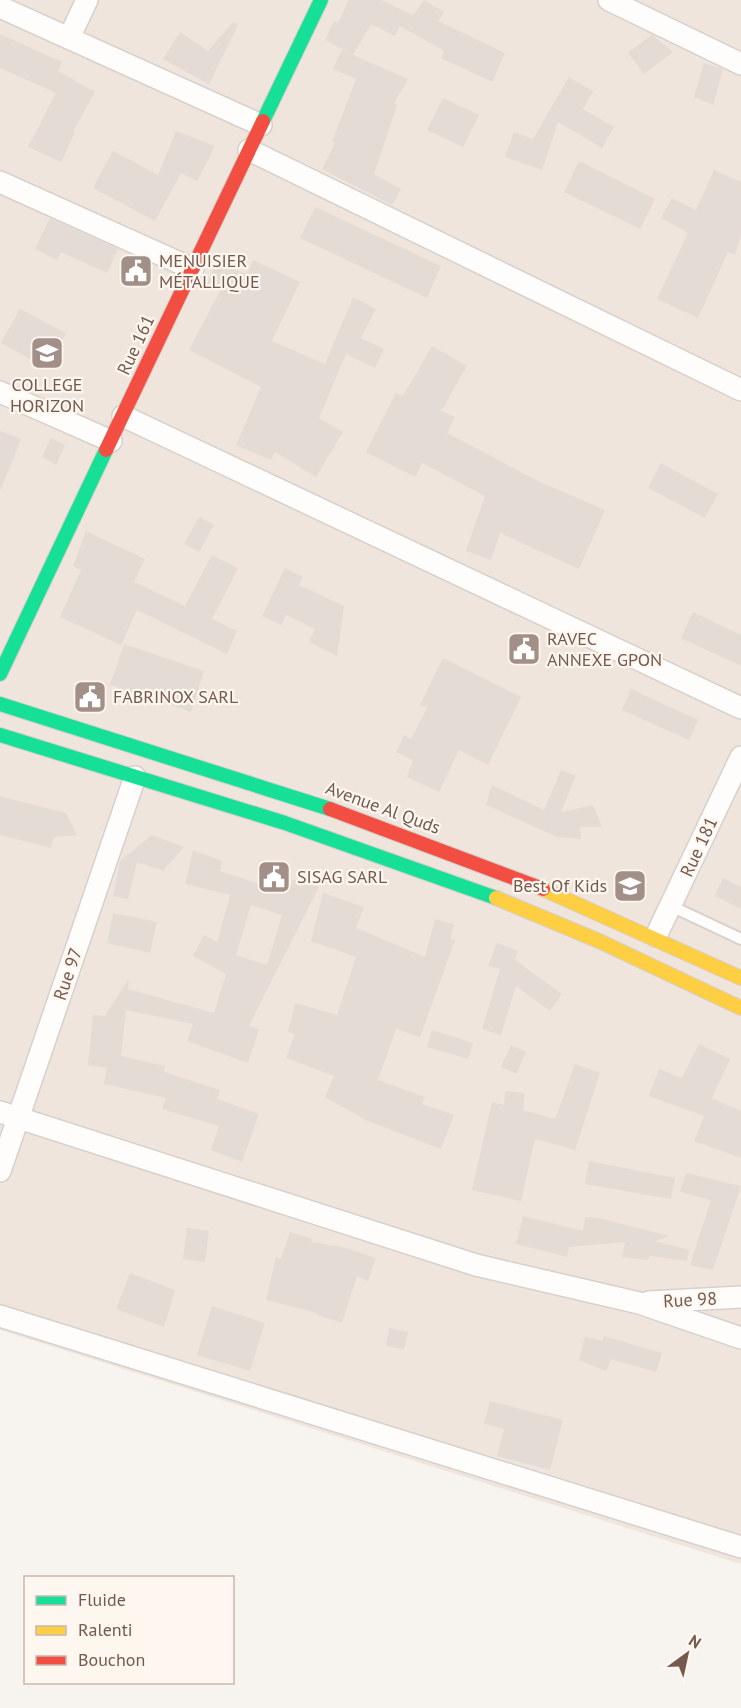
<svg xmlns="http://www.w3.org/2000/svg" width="741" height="1708" font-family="'PT Sans',sans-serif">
<rect width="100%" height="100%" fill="#f7f3ee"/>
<!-- residential -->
<polygon fill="#efe5dc" points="0,0 741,0 741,1564 0,1330"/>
<!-- building -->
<g fill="#e4dbd5" fill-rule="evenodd">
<polygon points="349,0 381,0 413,15 424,0 444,12 438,21 505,53 492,82 441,58 444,51 400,26 395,36 371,24 353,55 325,40 334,21 338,23"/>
<polygon points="233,22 238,25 209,84 163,59 180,32 208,51"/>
<polygon points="0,34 62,62 58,71 95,92 73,131 75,132 61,162 28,147 56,93 0,68"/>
<polygon points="652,35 673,52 644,74 628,53"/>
<polygon points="342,50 408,79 394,103 397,105 374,174 401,189 392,205 322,169 335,143 332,142 356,79 333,69"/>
<polygon points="704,63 723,69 713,105 694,97"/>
<polygon points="569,77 593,91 583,109 614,127 602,148 558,122 542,170 505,157 514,132 533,139"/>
<polygon points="443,98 479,115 463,147 427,130"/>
<polygon points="176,131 215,146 197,181 181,173 155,221 93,188 113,151 158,175"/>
<polygon points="579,161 655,199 640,229 564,192"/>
<polygon points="714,170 741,182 741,235 735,255 728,252 698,318 657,299 688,233 661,218 672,198 696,210"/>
<polygon points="315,207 441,266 427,298 300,238"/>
<polygon points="50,218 118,249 107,273 61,252 57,260 35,249"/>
<polygon points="253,260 300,282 272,341 325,364 353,297 376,309 361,338 384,349 375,368 346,354 319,418 343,432 316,477 275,452 271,460 236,445 261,387 189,350 220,291 206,285 216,262 246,274"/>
<polygon points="20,309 66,333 47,368 1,343"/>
<polygon points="432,346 467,366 441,411 455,417 447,433 540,482 605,510 579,569 500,533 491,560 466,551 485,496 422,463 415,477 366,452 396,393 403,396"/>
<polygon points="0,431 21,439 1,489 0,489"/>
<polygon points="51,438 65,445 56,465 42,457"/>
<polygon points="661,463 718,494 705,518 648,488"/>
<polygon points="199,517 214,525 199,552 184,544"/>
<polygon points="86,531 145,559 134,582 185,606 212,555 238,568 212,619 237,631 227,654 137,610 121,645 60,617 81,570 73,566"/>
<polygon points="285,568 303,577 299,585 344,606 337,656 309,642 315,629 286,615 281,625 262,616"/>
<polygon points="693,612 741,635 741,666 681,638"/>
<polygon points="124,644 204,671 191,712 110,685"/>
<polygon points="443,658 521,697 488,765 459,750 439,792 407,777 413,760 396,752 404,735 411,739 427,708 420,705"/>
<polygon points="631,689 698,720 689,740 622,710"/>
<polygon points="561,770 576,776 561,812 593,805 602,827 580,827 581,839 557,837 486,805 492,785 544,810"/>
<polygon points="0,796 66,813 77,835 54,837 51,848 0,835"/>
<polygon points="152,835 184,847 163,871 137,862 128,899 113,896 120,861"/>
<path d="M193,850L222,861L220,871L272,888L274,880L291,886L293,879L319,887L249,1026L259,1029L248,1063L187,1041L193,1024L126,1010L121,1056L165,1066L164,1072L220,1090L217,1099L259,1114L242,1162L211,1150L219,1126L162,1109L166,1098L104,1084L107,1068L88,1065L93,1015L105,1016L129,978L128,989L214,1013L226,974L193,956L204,935L217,942L230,895L185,884ZM251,905L282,915L267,965L236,955Z"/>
<polygon points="723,878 741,887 741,909 715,896"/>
<polygon points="323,893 364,907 356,928 425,957 435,919 454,924 450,939 455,940 420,1037 396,1029 378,1080 425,1097 422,1104 454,1115 441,1149 368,1121 325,1097 334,1076 286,1058 295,1034 288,1032 295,1003 337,1015 356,957 311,941"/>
<polygon points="113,913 157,922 150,953 107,943"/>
<polygon points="497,943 518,951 515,960 562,994 550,1011 516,986 501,1035 482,1029 500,969 488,966"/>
<polygon points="432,1030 473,1043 468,1059 427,1047"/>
<polygon points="699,1044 730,1059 712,1098 741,1111 741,1158 694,1141 704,1116 649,1096 659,1069 682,1078"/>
<polygon points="511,1045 526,1052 516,1074 501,1067"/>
<polygon points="575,1064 600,1073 575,1150 535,1139 521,1201 472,1190 492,1102 504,1105 505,1091 525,1093 523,1110 555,1119"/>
<polygon points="589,1161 675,1178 671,1199 585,1184"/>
<polygon points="686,1173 741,1186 713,1270 690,1265 711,1200 680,1192"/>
<polygon points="523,1216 583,1231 585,1217 599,1218 669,1236 655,1241 689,1250 687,1261 650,1256 648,1260 622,1257 625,1242 569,1247 567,1257 516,1244"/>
<polygon points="187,1228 209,1231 205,1262 183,1259"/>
<polygon points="290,1232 312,1239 311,1242 342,1247 376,1258 368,1281 357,1276 342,1323 317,1315 317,1313 266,1300 276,1257 281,1259"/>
<polygon points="130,1273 175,1290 164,1327 116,1309"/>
<polygon points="212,1306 265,1323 250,1371 197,1355"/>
<polygon points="389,1328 408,1332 404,1349 386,1346"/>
<polygon points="585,1336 602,1341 604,1336 662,1353 656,1372 611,1359 606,1371 579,1360"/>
<polygon points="490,1401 563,1420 550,1470 497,1456 504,1429 484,1424"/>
</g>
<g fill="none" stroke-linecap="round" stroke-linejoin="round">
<defs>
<polyline id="lane" points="671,906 741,939"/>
<g id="street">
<polyline points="609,0 741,64"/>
<polyline points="0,7 261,125"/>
<polyline points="69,38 87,0"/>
<polyline points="249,150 741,390"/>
<polyline points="0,182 193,269"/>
<polyline points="0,392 111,441"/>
<polyline points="123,416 741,708"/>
<polyline points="656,936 741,757"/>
<polyline points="0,1112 476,1265 639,1303 741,1338"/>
<polyline points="0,1171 135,777"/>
<polyline points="649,1302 741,1297"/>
<polyline points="0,1316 741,1547"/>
</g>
<g id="fast">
<polyline points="263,121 321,0"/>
<polyline points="0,674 106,450"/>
<polyline points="0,704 330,809"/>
<polyline points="0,735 285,823 496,898"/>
</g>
<g id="slow">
<polyline points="543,889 741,978"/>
<polyline points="496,898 599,941 741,1008"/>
</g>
<g id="jam">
<polyline points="106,450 263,121"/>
<polyline points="330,809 543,889"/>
</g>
</defs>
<!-- lane casing -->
<use href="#lane" stroke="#d7d0cc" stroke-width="14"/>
<!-- street casing -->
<use href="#street" stroke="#d7d0cc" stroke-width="24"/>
<!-- fast casing -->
<use href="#fast" stroke="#d7ceca" stroke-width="16"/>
<!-- slow casing -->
<use href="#slow" stroke="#d7ceca" stroke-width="16"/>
<!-- jam casing -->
<use href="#jam" stroke="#d7ceca" stroke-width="16"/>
<!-- lane -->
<use href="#lane" stroke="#fefdfc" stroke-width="10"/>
<!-- street -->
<use href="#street" stroke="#fefdfc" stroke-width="21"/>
<!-- fast -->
<use href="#fast" stroke="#16e098" stroke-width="14"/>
<!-- slow -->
<use href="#slow" stroke="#ffcf43" stroke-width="14"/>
<!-- jam -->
<use href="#jam" stroke="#f24e42" stroke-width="14"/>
</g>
<!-- icons -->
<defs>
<symbol id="civic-square" viewBox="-11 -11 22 22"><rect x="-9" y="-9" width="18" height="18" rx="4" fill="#a28f87" stroke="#fef7f0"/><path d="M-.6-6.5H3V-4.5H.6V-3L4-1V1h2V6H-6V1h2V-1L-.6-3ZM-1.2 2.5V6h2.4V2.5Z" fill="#fff"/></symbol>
<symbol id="school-square" viewBox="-11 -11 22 22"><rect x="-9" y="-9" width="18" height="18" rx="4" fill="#a28f87" stroke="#fef7f0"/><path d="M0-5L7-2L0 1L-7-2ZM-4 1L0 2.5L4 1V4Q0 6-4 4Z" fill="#fff"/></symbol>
</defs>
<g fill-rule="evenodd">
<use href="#civic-square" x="117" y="252" width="38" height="38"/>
<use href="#school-square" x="28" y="334" width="38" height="38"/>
<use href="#civic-square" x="505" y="630" width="38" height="38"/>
<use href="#civic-square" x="71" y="678" width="38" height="38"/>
<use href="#civic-square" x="255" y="858" width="38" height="38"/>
<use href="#school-square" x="611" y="867" width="38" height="38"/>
</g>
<g text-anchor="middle" stroke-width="4.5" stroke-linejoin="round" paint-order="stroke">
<!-- poi labels -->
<g font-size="18" fill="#74594f" stroke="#fef7f0" text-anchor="start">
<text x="159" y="267">MENUISIER<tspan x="159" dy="21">MÉTALLIQUE</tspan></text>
<text x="47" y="391" text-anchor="middle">COLLEGE<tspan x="47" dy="21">HORIZON</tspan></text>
<text x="547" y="645">RAVEC<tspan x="547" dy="21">ANNEXE GPON</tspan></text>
<text x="113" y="703">FABRINOX SARL</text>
<text x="297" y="883">SISAG SARL</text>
<text x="607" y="892" text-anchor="end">Best Of Kids</text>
</g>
<!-- street labels -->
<g font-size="18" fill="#74594f" stroke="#fef7f0">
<text transform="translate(136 345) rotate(-65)" y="6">Rue 161</text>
<text transform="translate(383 808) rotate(20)" y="6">Avenue Al Quds</text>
<text transform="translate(699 847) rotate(-65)" y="6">Rue 181</text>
<text transform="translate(68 974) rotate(-71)" y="6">Rue 97</text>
<text transform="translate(690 1300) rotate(-3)" y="6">Rue 98</text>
</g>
</g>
<!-- legend -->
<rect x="24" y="1576" width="210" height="108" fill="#fef7f0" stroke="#c7b8b0" stroke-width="1.5"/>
<rect x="36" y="1596" width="30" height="9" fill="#16e098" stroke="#c7b8b0" stroke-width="1.5"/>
<text x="78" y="1606" font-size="18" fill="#74594f">Fluide</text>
<rect x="36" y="1626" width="30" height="9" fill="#ffcf43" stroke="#c7b8b0" stroke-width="1.5"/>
<text x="78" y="1636" font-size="18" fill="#74594f">Ralenti</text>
<rect x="36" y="1656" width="30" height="9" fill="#f24e42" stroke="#c7b8b0" stroke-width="1.5"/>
<text x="78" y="1666" font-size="18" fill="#74594f">Bouchon</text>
<!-- north arrow -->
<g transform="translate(687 1654) rotate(33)" stroke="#fef7f0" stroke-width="4.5" paint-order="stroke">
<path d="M0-4.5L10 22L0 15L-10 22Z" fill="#74594f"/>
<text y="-9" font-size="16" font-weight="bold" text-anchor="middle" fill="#74594f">N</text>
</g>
</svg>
